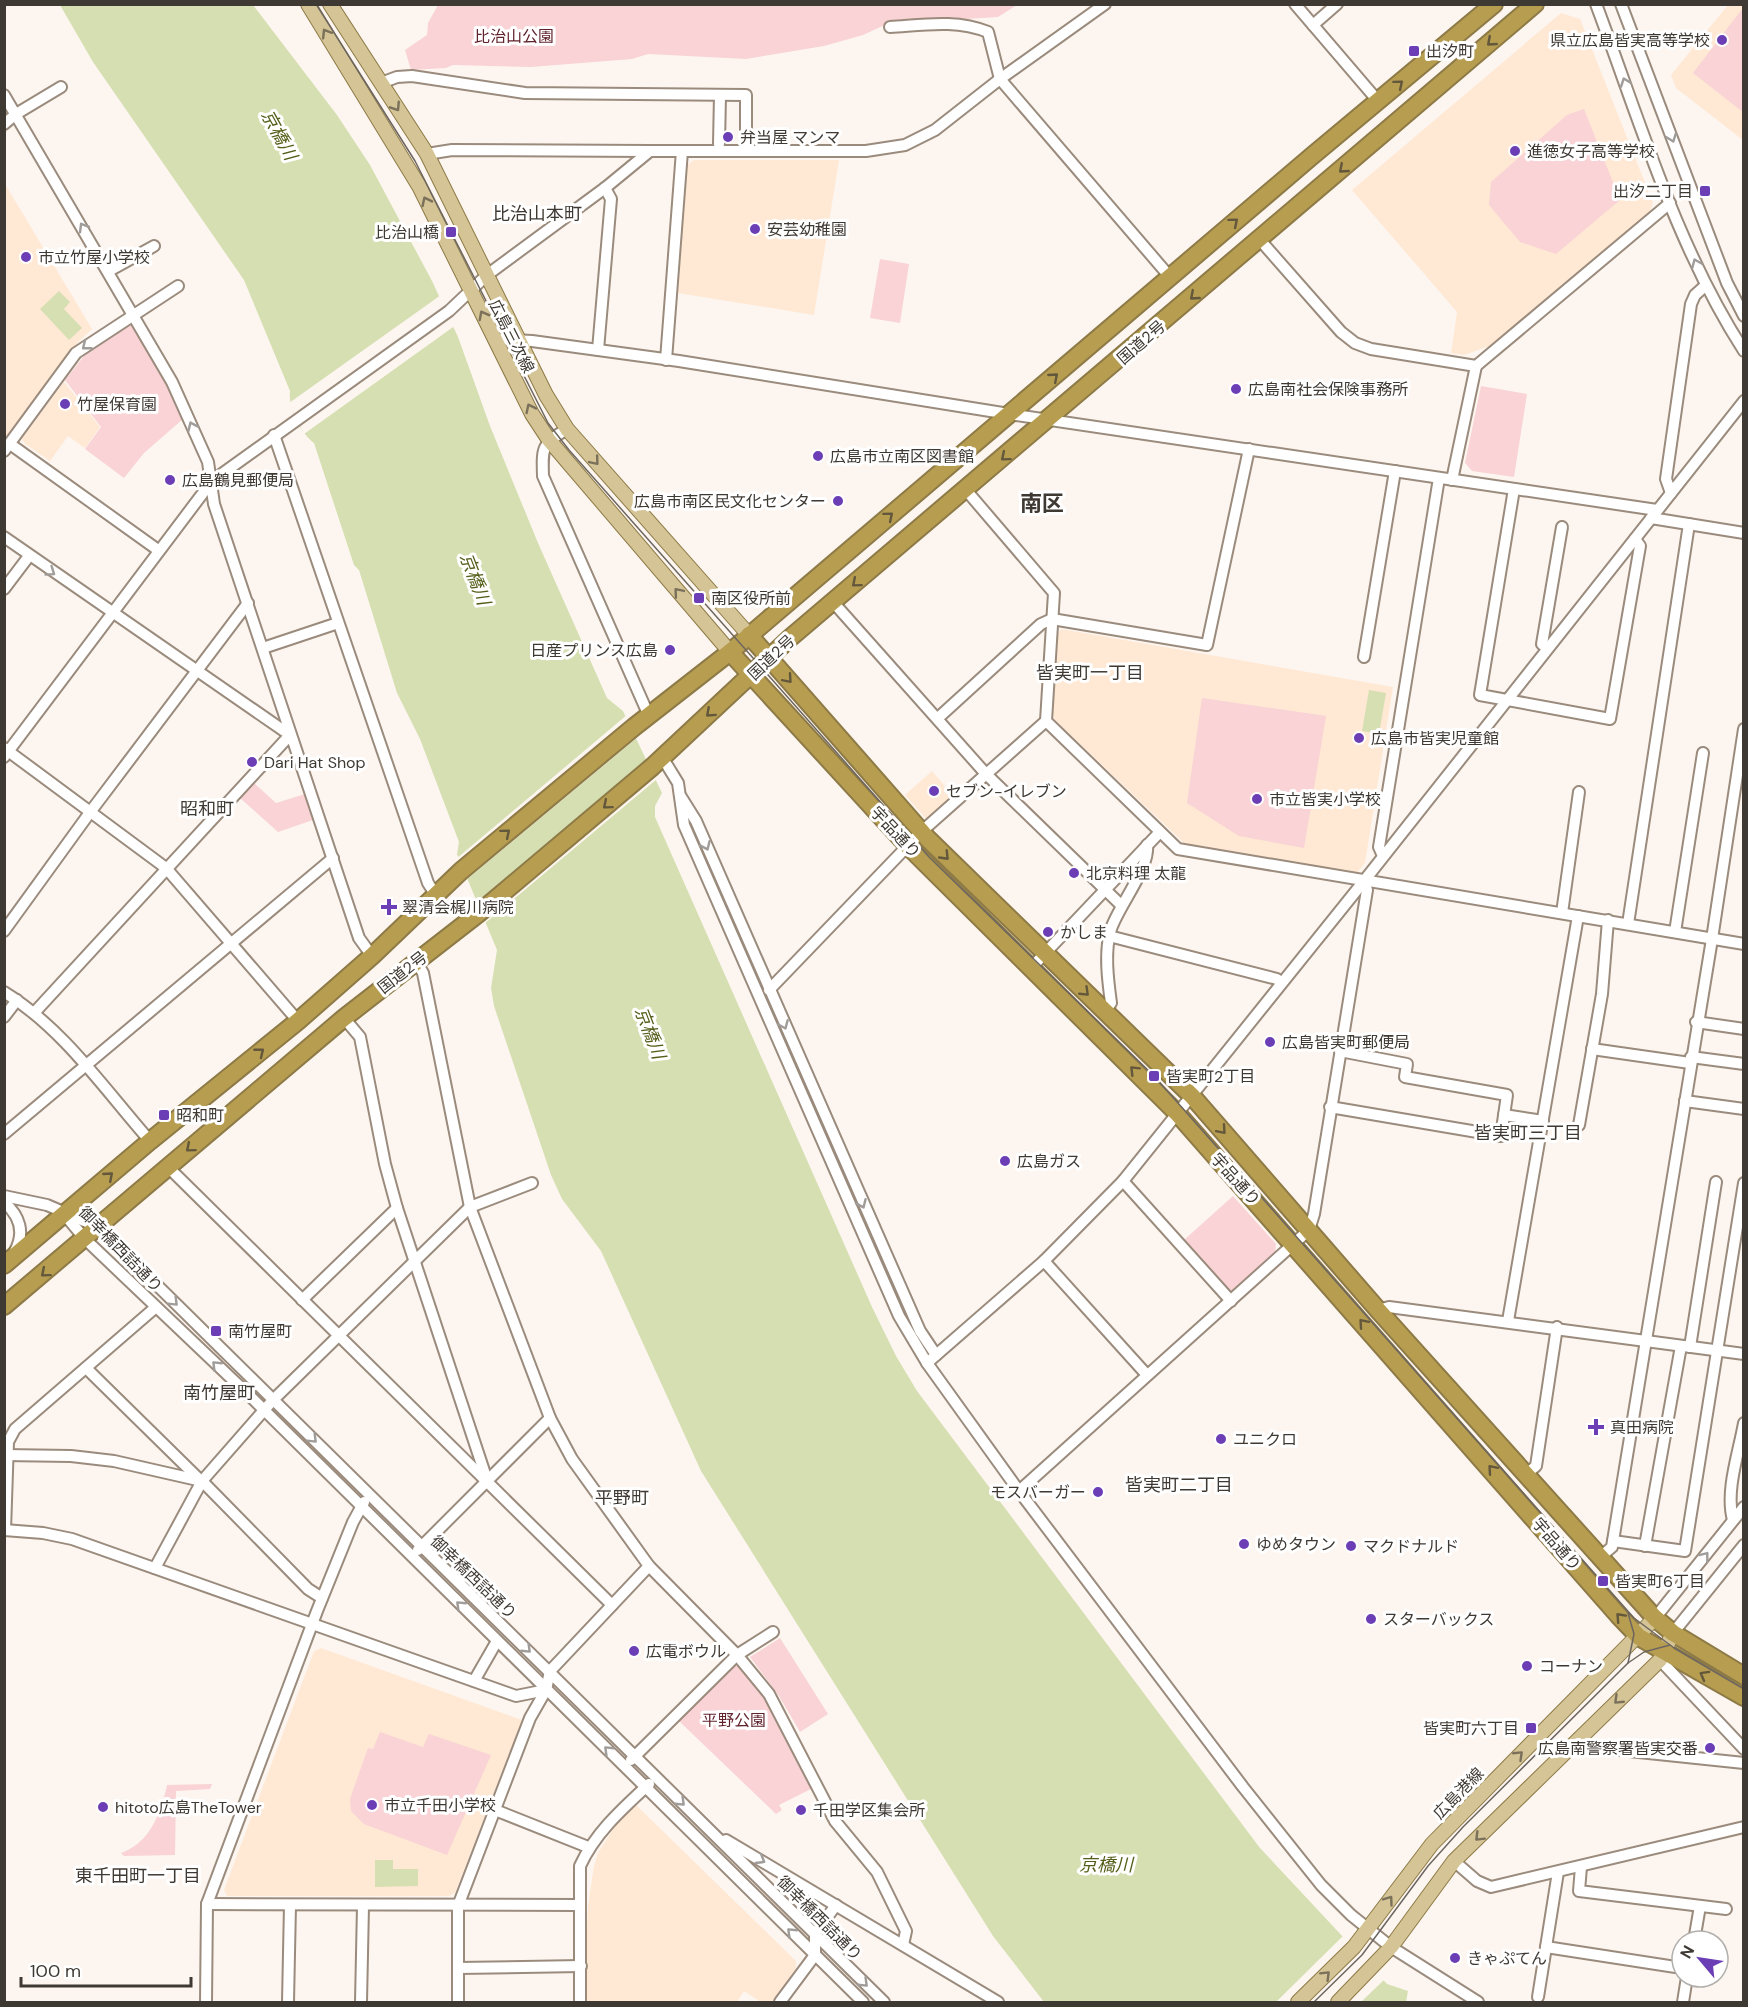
<svg xmlns="http://www.w3.org/2000/svg" width="1748" height="2007" font-family="'DM Sans','Noto Sans JP',sans-serif">
<rect width="100%" height="100%" fill="#fdf6f0"/>
<!-- built -->
<g fill="#ffe8d4">
<polygon points="1728,5 1743,5 1743,140 1676,88 1671,75"/>
<polygon points="1561,13 1580,19 1653,203 1650,212 1492,345 1464,355 1451,353 1457,312 1352,190"/>
<polygon points="694,160 839,160 814,315 678,293 687,165"/>
<polygon points="5,184 92,329 77,343 5,439"/>
<polygon points="64,382 100,427 85,448 68,436 50,461 24,443 22,438"/>
<polygon points="1061,629 1393,687 1365,863 1357,873 1185,844 1055,720 1052,714 1057,635"/>
<polygon points="932,771 955,798 928,821 905,795"/>
<polygon points="321,1648 522,1720 455,1893 449,1896 227,1896 224,1890 314,1651"/>
<polygon points="635,1804 796,1961 796,1968 772,2002 761,2002 744,1991 737,2002 584,2002 588,1906 594,1866 598,1853 617,1823"/>
</g>
<!-- green -->
<g fill="#f9d3d5">
<polygon points="438,5 1017,5 998,17 887,24 863,35 824,46 746,59 648,54 632,59 531,67 453,65 446,68 411,70 405,50 427,35 428,23"/>
<polygon points="1743,8 1744,8 1743,112 1693,73"/>
<polygon points="1584,109 1620,200 1556,254 1520,242 1489,205 1491,182 1567,115"/>
<polygon points="880,259 909,264 900,323 870,318"/>
<polygon points="133,322 168,384 183,419 144,453 124,478 85,449 101,427 65,380 84,356"/>
<polygon points="1481,386 1527,394 1514,477 1472,471 1465,463"/>
<polygon points="1202,698 1326,716 1304,848 1239,836 1187,803"/>
<polygon points="254,783 276,803 305,794 313,820 278,832 240,798"/>
<polygon points="1233,1196 1276,1244 1275,1253 1235,1291 1227,1289 1184,1240"/>
<polygon points="780,1638 828,1714 800,1732 779,1696 750,1657"/>
<path d="M734,1666H740C772,1701 793,1745 813,1788L779,1805L782,1810L776,1814L679,1721Z"/>
<polygon points="380,1732 423,1747 429,1734 491,1755 447,1855 364,1824 351,1811 350,1799 368,1748 373,1749"/>
<path d="M212,1784L210,1789L176,1791L175,1855L124,1856L121,1853C150,1843 161,1813 167,1785Z"/>
</g>
<!-- water -->
<g fill="#d6dfb1">
<path d="M60,5H253L337,115L370,165L432,281L458,337L490,426L538,543L607,698L623,711L662,793L655,806V817L872,1307L896,1356L917,1391L1260,1848L1387,1984L1408,1991L1406,2002H1044L993,1936L701,1471L601,1251L562,1199L551,1175L494,1006L491,988L497,950L457,854L459,842L420,739L397,693L359,570L354,565L314,443C301,433 288,408 290,391L244,280L93,62Z"/>
<polygon points="59,291 70,302 64,309 82,328 69,340 40,309"/>
<polygon points="1369,690 1386,693 1379,734 1362,731"/>
<polygon points="375,1860 393,1860 393,1869 418,1869 418,1886 375,1887"/>
</g>
<!-- pier -->
<g fill="#fdf6f0">
<polygon points="441,295 456,325 304,434 289,403"/>
<polygon points="628,714 638,737 465,881 456,859"/>
<polygon points="648,758 657,779 484,924 475,904"/>
<polygon points="1343,1936 1385,1979 1361,2002 1276,2002"/>
</g>
<g fill="none" stroke-linecap="round" stroke-linejoin="round">
<defs>
<g id="minor">
<polyline points="1295,4 1378,101"/>
<path d="M1596,4C1640,121 1676,246 1744,351"/>
<polyline points="1621,4 1727,283 1744,316"/>
<polyline points="1313,25 1337,4"/>
<path d="M890,27C923,25 956,19 988,32L1000,79L1170,277"/>
<polyline points="381,83 397,77 412,76 525,93 746,95 746,151"/>
<polyline points="4,95 172,382 208,462 214,504 359,938 372,956"/>
<polyline points="4,124 16,114 61,87"/>
<polyline points="719,144 720,95"/>
<polyline points="427,154 452,150 650,151"/>
<polyline points="1260,240 1341,332 1355,343 1371,349 1476,366 1670,203"/>
<polyline points="109,271 154,246"/>
<polyline points="496,339 532,341 679,361 1009,414 1657,510"/>
<polyline points="598,350 611,199 605,188"/>
<polyline points="666,360 682,151"/>
<path d="M567,429C542,444 542,447 543,476L649,716"/>
<polyline points="274,435 428,883 435,894"/>
<polyline points="10,444 158,550"/>
<polyline points="4,451 76,353 178,286"/>
<polyline points="1452,480 1476,366"/>
<polyline points="1514,489 1480,695 1610,719 1640,546 1635,539"/>
<polyline points="966,490 1054,593 1046,721 1178,849 1744,944"/>
<polyline points="1671,493 1666,479 1691,304 1695,295 1705,286"/>
<polyline points="1651,518 1744,533"/>
<polyline points="4,537 290,735 34,1013"/>
<polyline points="4,589 29,556"/>
<polyline points="833,602 986,774 1121,905"/>
<polyline points="263,648 338,623"/>
<polyline points="1547,648 1542,644 1562,527"/>
<polyline points="1364,657 1395,471"/>
<polyline points="938,718 1041,624 1052,619 1207,645 1249,449"/>
<polyline points="4,748 166,868 298,1021"/>
<polyline points="4,757 212,481 449,311 487,275 605,188 650,151 866,151 905,145 935,130 1000,79 1105,4"/>
<polyline points="662,757 678,783 684,825 899,1316 927,1363 1019,1491 1243,1787 1321,1885 1351,1915 1391,1947 1478,2002"/>
<polyline points="681,797 696,821 920,1331 936,1355"/>
<polyline points="1383,856 1379,847 1439,478"/>
<polyline points="1562,913 1579,792"/>
<polyline points="1628,924 1689,524"/>
<polyline points="4,931 91,811 248,603"/>
<polyline points="1675,932 1703,753"/>
<polyline points="1109,936 1277,979 1281,983"/>
<polyline points="416,961 423,973 470,1207 550,1418 572,1459 649,1566 737,1655 769,1694 835,1821 877,1872 906,1931 903,1945"/>
<polyline points="1031,968 1159,833"/>
<polyline points="769,990 921,832 1046,721"/>
<path d="M4,992C63,1028 105,1090 150,1141"/>
<path d="M1105,1011L1111,1003C1108,981 1104,951 1111,929C1119,905 1150,868 1147,845"/>
<polyline points="4,1017 17,1000"/>
<polyline points="344,1018 360,1037 385,1164 397,1208 486,1477"/>
<polyline points="1696,1022 1744,1029"/>
<polyline points="1592,1049 1690,1063"/>
<polyline points="1691,1057 1744,1064"/>
<polyline points="1685,1101 1744,1109"/>
<polyline points="1330,1107 1501,1136 1507,1095 1405,1077 1407,1064 1340,1051"/>
<polyline points="1504,1115 1543,1121"/>
<polyline points="1579,1125 1602,994 1608,920"/>
<polyline points="4,1134 333,858"/>
<polyline points="168,1167 612,1605"/>
<polyline points="1123,1181 1231,1301"/>
<polyline points="4,1196 47,1205 98,1227 884,2002"/>
<path d="M4,1202C20,1216 25,1233 15,1251"/>
<polyline points="65,1215 85,1239 254,1400 863,2002"/>
<polyline points="1044,1261 1147,1375"/>
<polyline points="302,1300 397,1208"/>
<polyline points="1378,1310 1389,1307 1744,1354"/>
<polyline points="1508,1321 1578,916"/>
<polyline points="1690,1347 1716,1182"/>
<polyline points="927,1363 1044,1261 1123,1181 1364,881 1744,401"/>
<polyline points="86,1368 201,1481"/>
<polyline points="4,1455 71,1456 114,1461 202,1481 308,1589 322,1598"/>
<polyline points="1525,1475 1536,1466 1557,1327"/>
<polyline points="1019,1491 1309,1230 1314,1214 1367,890 1364,881"/>
<path d="M1733,1520C1725,1491 1739,1452 1744,1423"/>
<polyline points="4,1530 43,1533 72,1539 516,1696 546,1690"/>
<polyline points="5,1530 8,1442 15,1429 156,1307"/>
<polyline points="1613,1541 1685,1551 1744,1183"/>
<polyline points="1645,1546 1681,1346"/>
<polyline points="418,1550 550,1418"/>
<polyline points="1599,1558 1612,1547 1712,939 1744,729"/>
<polyline points="155,1568 202,1481 273,1400 470,1207 532,1183"/>
<polyline points="1655,1618 1744,1507"/>
<polyline points="1673,1633 1744,1545"/>
<polyline points="1660,1660 1744,1749"/>
<polyline points="474,1681 497,1641"/>
<polyline points="1579,1738 1591,1747 1744,1763"/>
<polyline points="631,1760 737,1655 773,1632"/>
<polyline points="495,1810 588,1847"/>
<polyline points="726,1840 998,2002"/>
<polyline points="1454,1861 1477,1881 1491,1887 1744,1827"/>
<polyline points="1581,1867 1579,1891 1726,1909"/>
<polyline points="207,1904 579,1905"/>
<polyline points="1694,1941 1700,1906"/>
<polyline points="1546,1947 1682,1968"/>
<polyline points="458,1968 581,1966"/>
<polyline points="1538,1997 1558,1872"/>
<polyline points="206,2002 207,1904 317,1611 353,1522 364,1502"/>
<polyline points="288,2002 290,1905"/>
<polyline points="361,2002 363,1906"/>
<polyline points="458,2002 458,1906 530,1718 546,1690 550,1671 649,1566"/>
<path d="M580,2002V1866C595,1833 622,1809 649,1784"/>
<polyline points="780,2002 815,1955 815,1934 836,1905"/>
<polyline points="1683,2002 1687,1977"/>
</g>
<g id="major">
<polyline points="308,4 419,186 532,414 549,440 730,652"/>
<polyline points="330,4 427,154 546,395 567,429 749,635"/>
<polyline points="1298,2002 1354,1947 1432,1844 1655,1618"/>
<polyline points="1338,2002 1391,1947 1454,1861 1660,1660 1673,1633"/>
</g>
<g id="highway">
<polyline points="749,635 928,839 1192,1096 1378,1310 1655,1618 1673,1633 1744,1676"/>
<polyline points="730,652 907,845 1177,1113 1618,1615 1639,1637 1744,1697"/>
<polyline points="4,1265 150,1141 298,1021 372,956 461,871 634,727 730,652 1312,156 1494,4"/>
<polyline points="4,1306 344,1018 479,913 652,767 790,638 1535,4"/>
</g>
</defs>
<!-- minor casing -->
<use href="#minor" stroke="#9a8b7d" stroke-width="14"/>
<!-- major casing -->
<use href="#major" stroke="#8d7a46" stroke-width="16"/>
<!-- highway casing -->
<use href="#highway" stroke="#8d7a46" stroke-width="20"/>
<!-- minor -->
<use href="#minor" stroke="#fff" stroke-width="10"/>
<!-- major -->
<use href="#major" stroke="#d4c496" stroke-width="14"/>
<!-- highway -->
<use href="#highway" stroke="#b79d50" stroke-width="16"/>
<!-- tram -->
<g stroke="#6d6660" stroke-width="1.5">
<polyline points="316,4 415,161 548,423 569,450 929,857 1154,1076 1634,1618 1674,1648 1744,1689"/>
<polyline points="1628,1613 1634,1634 1628,1663"/>
<polyline points="1314,2002 1362,1955 1428,1866 1463,1827 1628,1663 1644,1652 1670,1645"/>
</g>
</g>
<!-- one-way arrows -->
<defs><path id="oneway-chevron" d="M-2-3.5L2.5 0L-2 3.5" fill="none" stroke-width="1.6" stroke-linecap="round" stroke-linejoin="round" transform="scale(1.5)"/></defs>
<g stroke="#7b715b">
<use href="#oneway-chevron" transform="translate(326 33) rotate(-122)"/>
<use href="#oneway-chevron" transform="translate(396 107) rotate(57)"/>
<use href="#oneway-chevron" transform="translate(426 201) rotate(-116)"/>
<use href="#oneway-chevron" transform="translate(483 315) rotate(-118)"/>
<use href="#oneway-chevron" transform="translate(530 408) rotate(-116)"/>
<use href="#oneway-chevron" transform="translate(595 461) rotate(50)"/>
<use href="#oneway-chevron" transform="translate(678 592) rotate(-130)"/>
<use href="#oneway-chevron" transform="translate(1618 1700) rotate(136)"/>
<use href="#oneway-chevron" transform="translate(1519 1755) rotate(-44)"/>
<use href="#oneway-chevron" transform="translate(1479 1837) rotate(135)"/>
<use href="#oneway-chevron" transform="translate(1389 1900) rotate(-54)"/>
<use href="#oneway-chevron" transform="translate(1326 1975) rotate(-45)"/>
</g>
<g stroke="#63573c">
<use href="#oneway-chevron" transform="translate(1491 42) rotate(139)"/>
<use href="#oneway-chevron" transform="translate(1399 84) rotate(-40)"/>
<use href="#oneway-chevron" transform="translate(1343 169) rotate(139)"/>
<use href="#oneway-chevron" transform="translate(1234 222) rotate(-40)"/>
<use href="#oneway-chevron" transform="translate(1194 296) rotate(139)"/>
<use href="#oneway-chevron" transform="translate(1054 377) rotate(-41)"/>
<use href="#oneway-chevron" transform="translate(1005 457) rotate(140)"/>
<use href="#oneway-chevron" transform="translate(889 516) rotate(-40)"/>
<use href="#oneway-chevron" transform="translate(856 583) rotate(140)"/>
<use href="#oneway-chevron" transform="translate(788 679) rotate(49)"/>
<use href="#oneway-chevron" transform="translate(710 713) rotate(138)"/>
<use href="#oneway-chevron" transform="translate(607 805) rotate(140)"/>
<use href="#oneway-chevron" transform="translate(506 833) rotate(-40)"/>
<use href="#oneway-chevron" transform="translate(945 856) rotate(46)"/>
<use href="#oneway-chevron" transform="translate(1085 992) rotate(44)"/>
<use href="#oneway-chevron" transform="translate(260 1052) rotate(-39)"/>
<use href="#oneway-chevron" transform="translate(1134 1070) rotate(-135)"/>
<use href="#oneway-chevron" transform="translate(1222 1130) rotate(49)"/>
<use href="#oneway-chevron" transform="translate(190 1148) rotate(140)"/>
<use href="#oneway-chevron" transform="translate(109 1176) rotate(-41)"/>
<use href="#oneway-chevron" transform="translate(45 1273) rotate(140)"/>
<use href="#oneway-chevron" transform="translate(1363 1323) rotate(-131)"/>
<use href="#oneway-chevron" transform="translate(1492 1469) rotate(-131)"/>
<use href="#oneway-chevron" transform="translate(1620 1617) rotate(-133)"/>
<use href="#oneway-chevron" transform="translate(1704 1675) rotate(-151)"/>
</g>
<g stroke="#9f9c99">
<use href="#oneway-chevron" transform="translate(1625 82) rotate(-110)"/>
<use href="#oneway-chevron" transform="translate(1672 138) rotate(69)"/>
<use href="#oneway-chevron" transform="translate(83 227) rotate(-121)"/>
<use href="#oneway-chevron" transform="translate(1696 263) rotate(-113)"/>
<use href="#oneway-chevron" transform="translate(86 346) rotate(142)"/>
<use href="#oneway-chevron" transform="translate(192 426) rotate(-114)"/>
<use href="#oneway-chevron" transform="translate(51 572) rotate(35)"/>
<use href="#oneway-chevron" transform="translate(706 846) rotate(66)"/>
<use href="#oneway-chevron" transform="translate(784 1025) rotate(67)"/>
<use href="#oneway-chevron" transform="translate(862 1204) rotate(66)"/>
<use href="#oneway-chevron" transform="translate(174 1302) rotate(45)"/>
<use href="#oneway-chevron" transform="translate(216 1365) rotate(-136)"/>
<use href="#oneway-chevron" transform="translate(313 1439) rotate(45)"/>
<use href="#oneway-chevron" transform="translate(1705 1556) rotate(-52)"/>
<use href="#oneway-chevron" transform="translate(460 1605) rotate(-136)"/>
<use href="#oneway-chevron" transform="translate(527 1649) rotate(44)"/>
<use href="#oneway-chevron" transform="translate(608 1750) rotate(-136)"/>
<use href="#oneway-chevron" transform="translate(681 1802) rotate(44)"/>
<use href="#oneway-chevron" transform="translate(761 1860) rotate(31)"/>
<use href="#oneway-chevron" transform="translate(791 1932) rotate(-136)"/>
<use href="#oneway-chevron" transform="translate(864 1983) rotate(44)"/>
</g>
<!-- markers -->
<g fill="#6c3eb6" stroke="#fff" stroke-width="2">
<circle cx="1722" cy="40" r="6"/>
<rect x="1408" y="45" width="12" height="12" rx="3"/>
<circle cx="728" cy="137" r="6"/>
<circle cx="1515" cy="151" r="6"/>
<rect x="1699" y="185" width="12" height="12" rx="3"/>
<circle cx="755" cy="229" r="6"/>
<rect x="445" y="226" width="12" height="12" rx="3"/>
<circle cx="26" cy="257" r="6"/>
<circle cx="1236" cy="389" r="6"/>
<circle cx="65" cy="404" r="6"/>
<circle cx="818" cy="456" r="6"/>
<circle cx="170" cy="480" r="6"/>
<circle cx="838" cy="501" r="6"/>
<rect x="693" y="592" width="12" height="12" rx="3"/>
<circle cx="670" cy="650" r="6"/>
<circle cx="1359" cy="738" r="6"/>
<circle cx="252" cy="762" r="6"/>
<circle cx="934" cy="791" r="6"/>
<circle cx="1257" cy="799" r="6"/>
<circle cx="1074" cy="873" r="6"/>
<path d="M386 898h6v6h6v6h-6v6h-6v-6h-6v-6h6z"/>
<circle cx="1048" cy="932" r="6"/>
<circle cx="1270" cy="1042" r="6"/>
<rect x="1148" y="1070" width="12" height="12" rx="3"/>
<rect x="158" y="1109" width="12" height="12" rx="3"/>
<circle cx="1005" cy="1161" r="6"/>
<rect x="210" y="1325" width="12" height="12" rx="3"/>
<path d="M1593 1418h6v6h6v6h-6v6h-6v-6h-6v-6h6z"/>
<circle cx="1221" cy="1439" r="6"/>
<circle cx="1098" cy="1492" r="6"/>
<circle cx="1244" cy="1544" r="6"/>
<circle cx="1351" cy="1546" r="6"/>
<rect x="1597" y="1575" width="12" height="12" rx="3"/>
<circle cx="1371" cy="1619" r="6"/>
<circle cx="634" cy="1651" r="6"/>
<circle cx="1527" cy="1666" r="6"/>
<rect x="1525" y="1722" width="12" height="12" rx="3"/>
<circle cx="1710" cy="1748" r="6"/>
<circle cx="372" cy="1805" r="6"/>
<circle cx="103" cy="1807" r="6"/>
<circle cx="801" cy="1810" r="6"/>
<circle cx="1455" cy="1958" r="6"/>
</g>
<g text-anchor="middle" stroke-width="6" stroke-linejoin="round" paint-order="stroke">
<!-- park labels -->
<g font-size="16" fill="#60222b" stroke="#fff">
<text x="514" y="42">比治山公園</text>
<text x="734" y="1726">平野公園</text>
</g>
<!-- poi labels -->
<g font-size="16" fill="#3f3933" stroke="#fff" text-anchor="start">
<text x="1710" y="46" text-anchor="end">県立広島皆実高等学校</text>
<text x="1426" y="57">出汐町</text>
<text x="740" y="143">弁当屋 マンマ</text>
<text x="1527" y="157">進徳女子高等学校</text>
<text x="1693" y="197" text-anchor="end">出汐二丁目</text>
<text x="767" y="235">安芸幼稚園</text>
<text x="439" y="238" text-anchor="end">比治山橋</text>
<text x="38" y="263">市立竹屋小学校</text>
<text x="1248" y="395">広島南社会保険事務所</text>
<text x="77" y="410">竹屋保育園</text>
<text x="830" y="462">広島市立南区図書館</text>
<text x="182" y="486">広島鶴見郵便局</text>
<text x="826" y="507" text-anchor="end">広島市南区民文化センター</text>
<text x="711" y="604">南区役所前</text>
<text x="658" y="656" text-anchor="end">日産プリンス広島</text>
<text x="1371" y="744">広島市皆実児童館</text>
<text x="264" y="768">Dari Hat Shop</text>
<text x="946" y="797">セブン-イレブン</text>
<text x="1269" y="805">市立皆実小学校</text>
<text x="1086" y="879">北京料理 太龍</text>
<text x="402" y="913">翠清会梶川病院</text>
<text x="1060" y="938">かしま</text>
<text x="1282" y="1048">広島皆実町郵便局</text>
<text x="1166" y="1082">皆実町2丁目</text>
<text x="176" y="1121">昭和町</text>
<text x="1017" y="1167">広島ガス</text>
<text x="228" y="1337">南竹屋町</text>
<text x="1610" y="1433">真田病院</text>
<text x="1233" y="1445">ユニクロ</text>
<text x="1086" y="1498" text-anchor="end">モスバーガー</text>
<text x="1256" y="1550">ゆめタウン</text>
<text x="1363" y="1552">マクドナルド</text>
<text x="1615" y="1587">皆実町6丁目</text>
<text x="1383" y="1625">スターバックス</text>
<text x="646" y="1657">広電ボウル</text>
<text x="1539" y="1672">コーナン</text>
<text x="1519" y="1734" text-anchor="end">皆実町六丁目</text>
<text x="1698" y="1754" text-anchor="end">広島南警察署皆実交番</text>
<text x="384" y="1811">市立千田小学校</text>
<text x="115" y="1813">hitoto広島TheTower</text>
<text x="813" y="1816">千田学区集会所</text>
<text x="1467" y="1964">きゃぷてん</text>
</g>
<!-- street labels -->
<g font-size="16" fill="#3f3933" stroke="#fff">
<text transform="translate(512 336) rotate(63)" y="6">広島三次線</text>
<text transform="translate(1141 342) rotate(-41)" y="6">国道2号</text>
<text transform="translate(771 657) rotate(-43)" y="6">国道2号</text>
<text transform="translate(896 832) rotate(47)" y="6">宇品通り</text>
<text transform="translate(402 972) rotate(-38)" y="6">国道2号</text>
<text transform="translate(1236 1179) rotate(48)" y="6">宇品通り</text>
<text transform="translate(121 1249) rotate(46)" y="6">御幸橋西詰通り</text>
<text transform="translate(1557 1544) rotate(49)" y="6">宇品通り</text>
<text transform="translate(474 1577) rotate(44)" y="6">御幸橋西詰通り</text>
<text transform="translate(1458 1793) rotate(-46)" y="6">広島港線</text>
<text transform="translate(820 1918) rotate(45)" y="6">御幸橋西詰通り</text>
</g>
<!-- water labels -->
<g font-size="18" font-style="italic" fill="#555e19" stroke="#fff">
<text transform="translate(279 135) rotate(61)" y="6">京橋川</text>
<text transform="translate(475 579) rotate(69)" y="6">京橋川</text>
<text transform="translate(650 1033) rotate(69)" y="6">京橋川</text>
<text x="1106" y="1871">京橋川</text>
</g>
<!-- neighbourhood labels -->
<g font-size="18" fill="#3f3933" stroke="#fff">
<text x="537" y="220">比治山本町</text>
<text x="1090" y="679">皆実町一丁目</text>
<text x="207" y="815">昭和町</text>
<text x="1528" y="1139">皆実町三丁目</text>
<text x="219" y="1399">南竹屋町</text>
<text x="1179" y="1491">皆実町二丁目</text>
<text x="622" y="1504">平野町</text>
<text x="138" y="1882">東千田町一丁目</text>
</g>
<!-- district labels -->
<g font-size="22" font-weight="bold" fill="#3f3933" stroke="#fff">
<text x="1042" y="511">南区</text>
</g>
</g>
<!-- border -->
<rect width="1748" height="2007" fill="none" stroke="#3f3933" stroke-width="12"/>
<!-- north arrow -->
<g transform="translate(1700 1959) rotate(299)"><circle r="28" fill="#ffffff" stroke="#b2b0ad" stroke-width="1.5"/>
<path d="M0-4.5L10 22L0 15L-10 22Z" fill="#6c3eb6"/>
<text y="-9" font-size="16" font-weight="bold" text-anchor="middle" fill="#3f3933">N</text>
</g>
<!-- scale -->
<path d="M21 1977v9h170v-9" fill="none" stroke="#3f3933" stroke-width="3"/>
<text x="30" y="1977" font-size="18" fill="#3f3933" stroke="#ffffff" stroke-width="4.5" paint-order="stroke">100 m</text>
</svg>
